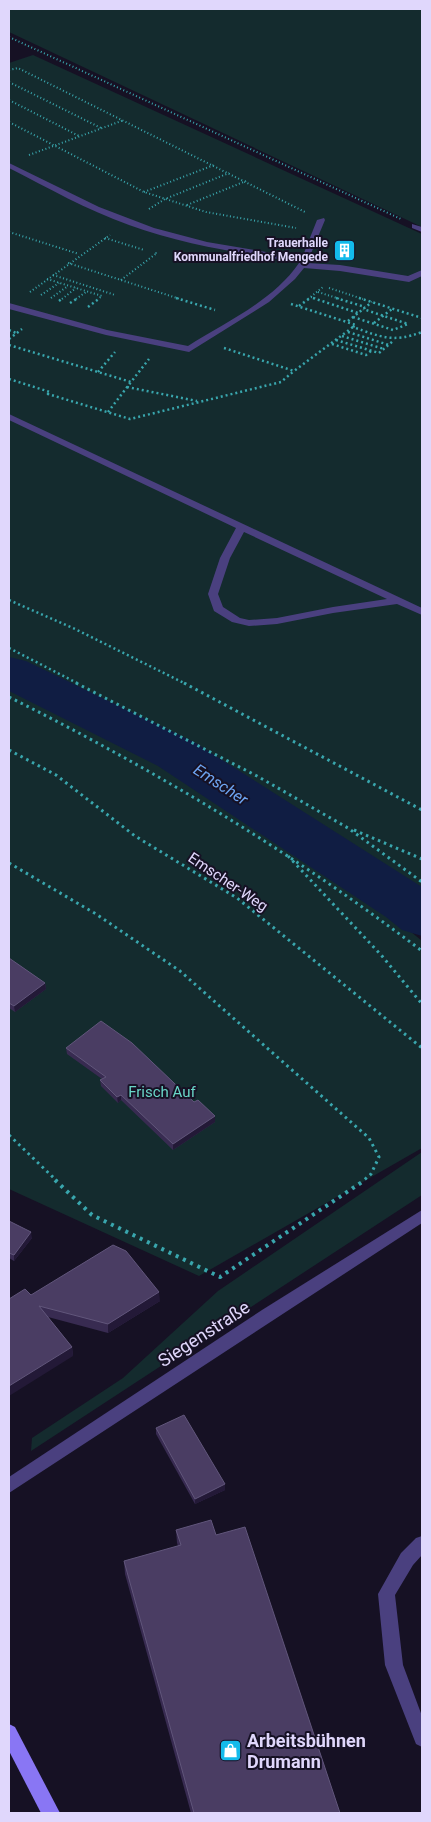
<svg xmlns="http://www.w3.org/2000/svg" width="431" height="1822" font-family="Roboto,sans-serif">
<rect width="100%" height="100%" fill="#161124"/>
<!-- green -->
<g fill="#142b2e">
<polygon points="9,9 422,9 422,227 9,32"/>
<polygon points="33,55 422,234 422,916 406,903 279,822 422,941 422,1148 199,1276 9,1189 9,63"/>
<polygon points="422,1152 422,1195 31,1451 32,1438 123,1378 218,1291"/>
</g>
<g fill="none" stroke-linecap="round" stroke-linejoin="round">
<!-- river -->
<polygon fill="#101d43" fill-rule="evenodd" points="9,657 26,661 194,742 422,887 422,936 402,930 386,917 158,766 9,691"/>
<!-- path-far3 -->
<g stroke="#39a6ad" stroke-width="2" stroke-dasharray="1 2.5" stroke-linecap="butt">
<polyline points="9,37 401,219"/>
<polyline points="9,70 18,68 305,212"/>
<polyline points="9,82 101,128"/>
<polyline points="9,100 79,136"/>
<polyline points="9,122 144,192 206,212 296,228"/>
<polyline points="29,155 124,120"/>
<polyline points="144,192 214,165"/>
<polyline points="187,205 246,181"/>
<polyline points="149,209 165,199 229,173"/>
<polyline points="9,232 79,254"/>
<polyline points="105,238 144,250"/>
<polyline points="68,263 180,299"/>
<polyline points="53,275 115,295"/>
<polyline points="47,279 102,296 98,299"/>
<polyline points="121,280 157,253 155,253"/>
<polyline points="329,288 363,299"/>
<polyline points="30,292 110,235"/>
<polyline points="318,292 340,299"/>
<polyline points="41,295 59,283"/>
<polyline points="311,297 317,299"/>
<polyline points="51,298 68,286"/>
<polyline points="62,299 76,288"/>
<polyline points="76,299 86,292"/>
<polyline points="308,299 323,287"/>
</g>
<!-- path-far2 -->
<g stroke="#39a6ad" stroke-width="2.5" stroke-dasharray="2 3" stroke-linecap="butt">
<polyline points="176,298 215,310"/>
<polyline points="313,298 358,313"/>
<polyline points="336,298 365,307"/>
<polyline points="359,298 422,318"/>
<polyline points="59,301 63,298"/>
<polyline points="70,303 78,298"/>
<path d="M291,304L356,325L353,327C381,337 393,343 422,332"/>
<polyline points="299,306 310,298"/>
<polyline points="88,307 100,298"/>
<polyline points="353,317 393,330 408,324 363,309"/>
<polyline points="348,321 372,302"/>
<polyline points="374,323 392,309"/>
<polyline points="9,330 16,333"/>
<polyline points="348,332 389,345"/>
<polyline points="342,336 384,349"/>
<polyline points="9,339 22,329"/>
<polyline points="336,340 379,353 393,341"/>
<polyline points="332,344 366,355 371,351"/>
<polyline points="9,345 131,382 149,359"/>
<polyline points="224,348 294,371 353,327"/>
<polyline points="98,372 115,352"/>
<polyline points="9,379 50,392 48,394 130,419 281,382 294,371"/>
<polyline points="127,387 197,401"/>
<polyline points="108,412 131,382"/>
<polyline points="9,600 75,629 186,684"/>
<polyline points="9,648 79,684"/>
</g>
<!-- path-far1 -->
<g stroke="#39a6ad" stroke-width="3" stroke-dasharray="2.5 4" stroke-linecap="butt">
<polyline points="76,683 257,776 348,828 422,882"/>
<polyline points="184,683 422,810"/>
<path d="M9,697C155,770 292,852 422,951"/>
<polyline points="9,750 56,775 135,836 237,898 422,1048"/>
<polyline points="354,830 422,859"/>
<polyline points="288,856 382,956 422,1004"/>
<polyline points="9,863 96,914 180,971 369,1138 379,1157 371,1174 363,1181"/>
<polyline points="9,1135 57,1181"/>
</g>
<!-- path -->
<polyline stroke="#39a6ad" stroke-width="4" stroke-dasharray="3 5" stroke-linecap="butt" points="55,1180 92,1215 220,1277 365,1180"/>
<!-- lane -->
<g fill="#4a407f" fill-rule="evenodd">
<path d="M9,163L99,207L154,228L207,242L302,258L317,220L324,218L325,220L307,263L340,265L408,276L422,270V276L409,282L340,271L304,268L295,279L269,302L189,352L106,335L9,309V303L107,330L188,346C226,322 273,301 299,263C242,253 183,245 129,225C87,210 48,188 9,168Z"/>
<path d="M9,414L422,608V615L397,604L333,613L277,624L249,626L232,622L214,611L208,594L220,558L236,528L9,420ZM244,532L387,599L333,607L277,618L249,620L240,618L223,607L218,594L230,558Z"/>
<polygon points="422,1536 422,1555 413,1565 395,1595 403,1665 422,1716 422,1747 416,1744 385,1665 378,1594 401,1553 416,1538"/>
</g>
<!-- street -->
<g fill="#4a407f" fill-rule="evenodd">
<polygon points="412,224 422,227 422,232 412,228"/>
<polygon points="422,1210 422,1223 9,1493 9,1477 262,1310"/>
</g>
<!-- secondary -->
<polygon fill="#8976f4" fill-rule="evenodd" points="9,1724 15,1727 60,1813 41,1813 9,1751"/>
</g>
<!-- wall -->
<g fill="#382b51">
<polygon points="9,958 45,983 46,989 15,1012 9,1008"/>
<polygon points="66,1048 215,1122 173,1150 121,1100 118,1103 101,1086 100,1080 102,1079 67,1054"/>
<polygon points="9,1221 32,1238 14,1261 9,1258"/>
<polygon points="31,1295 160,1301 108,1333 48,1317 72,1347 73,1356"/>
<polygon points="156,1428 225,1490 195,1504 156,1434"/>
<polygon points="176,1530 216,1535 340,1813 191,1813 125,1574 124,1561 178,1546 177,1543"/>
</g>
<!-- shaded-wall -->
<g fill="#231937">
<polygon points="45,983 46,989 15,1012 14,1006"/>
<polygon points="121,1095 121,1100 118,1103 117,1097"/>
<polygon points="215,1116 215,1122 173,1150 173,1144"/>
<polygon points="31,1232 32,1238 14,1261 14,1255"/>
<polygon points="159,1292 160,1301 108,1333 108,1324"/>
<polygon points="72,1347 73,1356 9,1396 9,1386"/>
<polygon points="225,1484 225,1490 195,1504 195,1499"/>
</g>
<!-- building -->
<g fill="#4a3d63" stroke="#61567b">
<polygon points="9,958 45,983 14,1006 9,1003"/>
<polygon points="101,1021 132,1043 194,1102 198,1100 215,1116 173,1144 121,1095 117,1097 100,1080 106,1077 66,1048"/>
<polygon points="9,1221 31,1232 14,1255 9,1253"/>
<polygon points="113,1245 126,1251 159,1292 108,1324 39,1306 72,1347 9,1386 9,1299 25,1289 31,1295"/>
<polygon points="184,1415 225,1484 195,1499 156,1428"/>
<polygon points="211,1520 216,1535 245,1527 340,1813 194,1813 124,1561 181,1545 176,1530"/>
</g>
<!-- icons -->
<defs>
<symbol id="building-square" viewBox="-11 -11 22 22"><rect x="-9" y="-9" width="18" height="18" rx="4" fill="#13bbeb" stroke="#161124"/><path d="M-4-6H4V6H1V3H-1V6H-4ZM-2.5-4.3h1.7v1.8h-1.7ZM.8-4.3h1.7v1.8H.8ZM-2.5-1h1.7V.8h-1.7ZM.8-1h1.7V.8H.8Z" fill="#fff"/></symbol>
<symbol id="shop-square" viewBox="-11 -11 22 22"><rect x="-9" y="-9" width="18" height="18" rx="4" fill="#13bbeb" stroke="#161124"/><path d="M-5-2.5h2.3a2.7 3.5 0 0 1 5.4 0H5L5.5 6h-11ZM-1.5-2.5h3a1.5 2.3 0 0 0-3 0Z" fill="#fff"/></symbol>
</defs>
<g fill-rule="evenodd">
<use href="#building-square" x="332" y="238" width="25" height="25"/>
<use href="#shop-square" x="218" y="1738" width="25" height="25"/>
</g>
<g text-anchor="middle" stroke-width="4" stroke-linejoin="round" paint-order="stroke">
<!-- far-poi labels -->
<g font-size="12" font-weight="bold" fill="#e0d7fc" stroke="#161124" text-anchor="end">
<text x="328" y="247">Trauerhalle<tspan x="328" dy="14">Kommunalfriedhof Mengede</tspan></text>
</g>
<!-- street labels -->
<g font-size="15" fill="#e0d7fc" stroke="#161124">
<text transform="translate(228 882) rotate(34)" y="5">Emscher-Weg</text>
</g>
<!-- park labels -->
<g font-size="15" fill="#69d6c8" stroke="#161124">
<text x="162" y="1097">Frisch Auf</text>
</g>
<!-- water labels -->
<g font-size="16" font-style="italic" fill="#6ea5f3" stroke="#161124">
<text transform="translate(221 784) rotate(33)" y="6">Emscher</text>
</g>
<!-- near-street labels -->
<g font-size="18" fill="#e0d7fc" stroke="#161124">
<text transform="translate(204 1334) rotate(-33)" y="6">Siegenstraße</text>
</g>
<!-- near-poi labels -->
<g font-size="18" font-weight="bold" fill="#e0d7fc" stroke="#161124" text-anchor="start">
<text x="247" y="1747">Arbeitsbühnen<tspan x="247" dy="21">Drumann</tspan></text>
</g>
</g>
<!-- border -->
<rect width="431" height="1822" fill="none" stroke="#e0d7fc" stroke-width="20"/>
</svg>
